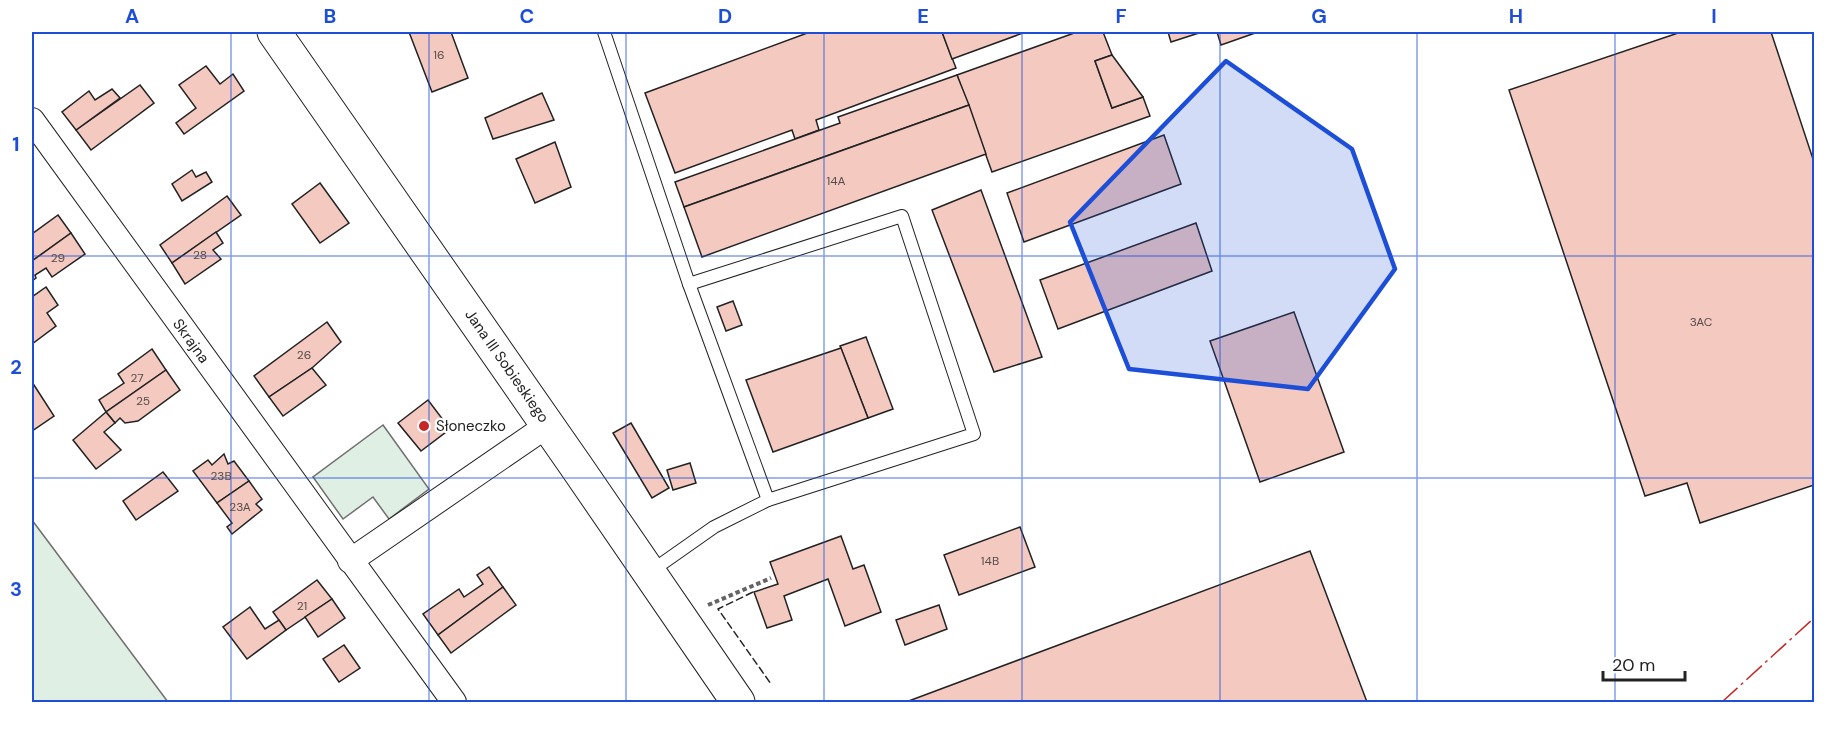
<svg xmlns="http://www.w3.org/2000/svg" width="1846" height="734" font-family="'DM Sans',sans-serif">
<rect width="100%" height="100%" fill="#fff"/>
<!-- green -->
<g fill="#e0efe3" stroke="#6f6f6f" stroke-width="1.5">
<polygon points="383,425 429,489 389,519 373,497 343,519 313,477"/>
<polygon points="32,520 168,702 32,702"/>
</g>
<!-- building -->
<g fill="#f3c9c0" stroke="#222" stroke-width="1.5">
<polygon points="409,32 451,32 468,78 432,92"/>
<polygon points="810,32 942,32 956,68 816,120 819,130 795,139 792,130 675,173 645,93"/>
<polygon points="942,32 1023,32 1023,33 952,59"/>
<polygon points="1077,32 1103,32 1112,55 1095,61 1112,108 1143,97 1150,116 992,172 957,75"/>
<polygon points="1168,32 1202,32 1171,42"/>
<polygon points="1217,32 1258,32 1221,45"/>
<polygon points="1681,32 1771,32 1814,162 1814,485 1700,523 1687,483 1645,496 1509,90"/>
<polygon points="1112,55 1143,97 1112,108 1095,61"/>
<polygon points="206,66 220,84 233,74 244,91 184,134 176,123 196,108 179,85"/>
<polygon points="957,75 969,105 684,207 675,182 840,123 838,117"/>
<polygon points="140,85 154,103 91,150 76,130"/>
<polygon points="112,89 120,98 76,130 62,112 89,91 95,100"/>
<polygon points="542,93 554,120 493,139 485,118"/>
<polygon points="969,105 986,154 702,257 684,207"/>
<polygon points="1164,135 1181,184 1024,242 1007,193"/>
<polygon points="555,142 571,187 535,203 516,159"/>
<polygon points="192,170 196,177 206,172 212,182 182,201 172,184"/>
<polygon points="320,183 349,223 320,243 292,204"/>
<polygon points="981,190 1042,357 994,372 932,210"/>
<polygon points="227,196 241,215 172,263 160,245"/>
<polygon points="58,215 71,233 32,261 32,234"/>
<polygon points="1196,223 1212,271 1058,329 1040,280"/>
<polygon points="216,232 223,243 213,250 221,259 185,284 172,263"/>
<polygon points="71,233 85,254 52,277 46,268 35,275 36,278 32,281 32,261"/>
<polygon points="46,287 58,305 47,313 56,326 32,344 32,297"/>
<polygon points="733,301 742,325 726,331 717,307"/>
<polygon points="1294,312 1344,452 1260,482 1210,341"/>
<polygon points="327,322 341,342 312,368 269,397 254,376"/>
<polygon points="866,337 893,409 868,418 840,346"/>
<polygon points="841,348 868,418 773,452 746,380"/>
<polygon points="152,349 166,370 106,412 99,400 124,383 118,374"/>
<polygon points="312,368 326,385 283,416 269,397"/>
<polygon points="166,370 180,390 138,421 125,423 120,418 115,423 106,412"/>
<polygon points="34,385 54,416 32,431 32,386"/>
<polygon points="428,400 450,429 421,451 398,423"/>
<polygon points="106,412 115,423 104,432 121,450 96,469 73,440"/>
<polygon points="631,423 669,488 652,498 613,433"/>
<polygon points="224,454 228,464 234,461 249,481 217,503 193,471 208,460 212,465"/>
<polygon points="690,463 696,483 673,490 667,470"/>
<polygon points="163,472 178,491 136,520 123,501"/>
<polygon points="249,481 262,499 256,504 262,510 232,534 227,527 232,523 217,503"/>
<polygon points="1020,527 1035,567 959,595 944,555"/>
<polygon points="841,536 853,569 864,565 881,612 845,626 828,579 784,596 792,620 767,628 754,592 778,584 770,562"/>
<polygon points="1310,551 1367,702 906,702"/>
<polygon points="489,567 503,587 438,635 423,614 459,589 464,597 483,584 477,575"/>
<polygon points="317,580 332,599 286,630 273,612"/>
<polygon points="503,587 516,605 451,653 438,635"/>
<polygon points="332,599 345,618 318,637 305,617"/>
<polygon points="939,605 947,629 905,645 896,620"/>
<polygon points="250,607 265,629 279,620 286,630 247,659 223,627"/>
<polygon points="344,645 360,668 339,682 323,659"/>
</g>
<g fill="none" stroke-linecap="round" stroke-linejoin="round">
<defs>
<g id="lane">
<polyline points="604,32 689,284 902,216 974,434 768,500 714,527 650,572"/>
<polyline points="689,284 768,500"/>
</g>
<g id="street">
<polyline points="32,120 454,702"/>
<polyline points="350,561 548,425"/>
</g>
<polyline id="secondary" points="274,32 576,466 738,702"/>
</defs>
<!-- lane casing -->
<use href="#lane" stroke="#222" stroke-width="14"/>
<!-- street casing -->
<use href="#street" stroke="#222" stroke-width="26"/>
<!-- secondary casing -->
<use href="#secondary" stroke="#222" stroke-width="35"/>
<!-- path -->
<polyline stroke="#646464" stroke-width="4" stroke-dasharray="4.5 3" stroke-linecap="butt" points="708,605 771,578"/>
<!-- lane -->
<use href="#lane" stroke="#fff" stroke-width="12"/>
<!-- street -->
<use href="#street" stroke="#fff" stroke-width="24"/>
<!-- secondary -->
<use href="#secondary" stroke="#fff" stroke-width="33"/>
<!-- fence -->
<polyline stroke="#222" stroke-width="1.5" stroke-dasharray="8 3" stroke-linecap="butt" points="753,592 718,609 771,684"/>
<!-- power -->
<polyline stroke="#c62828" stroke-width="1.5" stroke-dasharray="21 4.5 3 4.5" stroke-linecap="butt" points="1722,702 1814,618"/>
</g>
<!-- marked area -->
<path fill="#1d4ed8" fill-opacity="0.2" stroke="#1d4ed8" stroke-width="4.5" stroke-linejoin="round" d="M1226,61L1352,149L1395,269L1308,389L1129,369L1070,222Z"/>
<!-- grid -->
<path fill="none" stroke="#1d4ed8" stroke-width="1.5" stroke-opacity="0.55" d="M231,32V702M429,32V702M626,32V702M824,32V702M1022,32V702M1220,32V702M1417,32V702M1615,32V702M32,256H1814M32,478H1814"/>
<!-- markers -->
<circle fill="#c62828" stroke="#fff" stroke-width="2" cx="424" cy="426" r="6"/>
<g text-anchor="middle" stroke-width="4.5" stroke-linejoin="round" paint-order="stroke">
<!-- number labels -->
<g font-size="12" fill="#564c4a">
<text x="439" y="59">16</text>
<text x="836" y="185">14A</text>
<text x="200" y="259">28</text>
<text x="58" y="262">29</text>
<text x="1701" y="326">3AC</text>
<text x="304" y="359">26</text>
<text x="137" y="382">27</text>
<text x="143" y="405">25</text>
<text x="221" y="480">23B</text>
<text x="240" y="511">23A</text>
<text x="990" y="565">14B</text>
<text x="302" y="610">21</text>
</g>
<!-- street labels -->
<g font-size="15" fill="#222" stroke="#fff">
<text transform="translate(191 341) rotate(54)" y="5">Skrajna</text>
<text transform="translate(507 366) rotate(55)" y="5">Jana III Sobieskiego</text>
</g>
<!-- poi labels -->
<g font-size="15" fill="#222" stroke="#fff" text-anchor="start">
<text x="436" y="431">Słoneczko</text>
</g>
</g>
<!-- border -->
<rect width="1846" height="734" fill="none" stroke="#ffffff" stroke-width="66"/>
<!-- scale -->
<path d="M1603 671v9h82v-9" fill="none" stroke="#222222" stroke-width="3"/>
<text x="1612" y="671" font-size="18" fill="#222222" stroke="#ffffff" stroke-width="4.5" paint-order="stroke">20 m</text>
<rect x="33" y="33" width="1780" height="668" fill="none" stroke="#1d4ed8" stroke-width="2"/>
<g font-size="20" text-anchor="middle" font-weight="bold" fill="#1d4ed8">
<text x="132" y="23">A</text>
<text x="330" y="23">B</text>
<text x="527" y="23">C</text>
<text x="725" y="23">D</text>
<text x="923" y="23">E</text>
<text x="1121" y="23">F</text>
<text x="1319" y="23">G</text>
<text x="1516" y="23">H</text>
<text x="1714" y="23">I</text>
<text x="16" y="151">1</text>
<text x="16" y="374">2</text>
<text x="16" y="596">3</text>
</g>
</svg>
